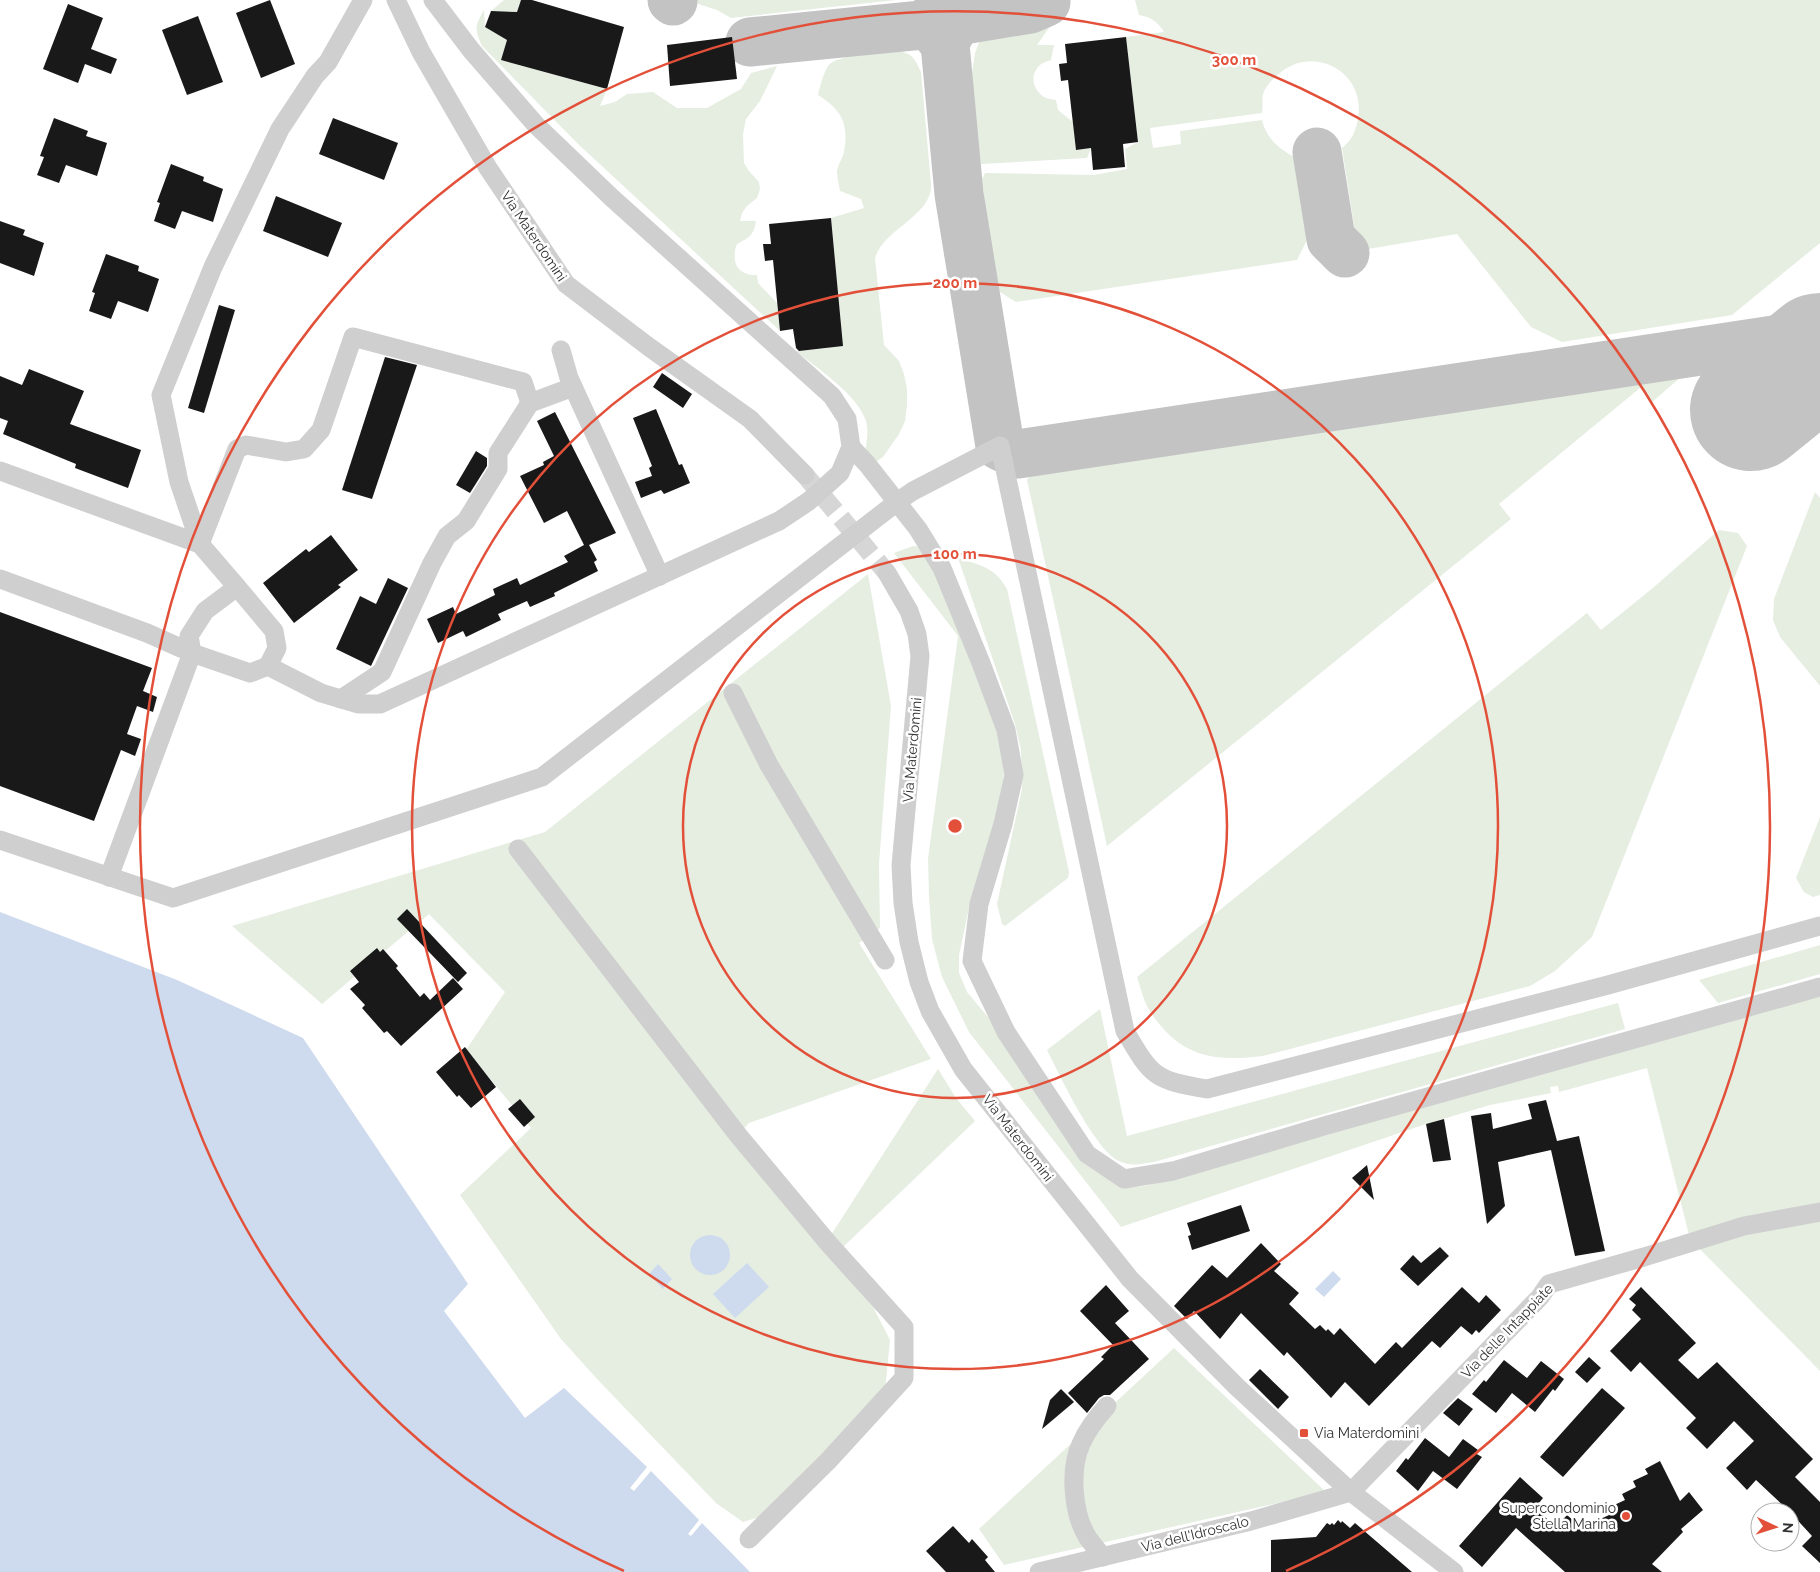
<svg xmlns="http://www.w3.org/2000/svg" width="1820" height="1572" font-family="Raleway,sans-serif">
<rect width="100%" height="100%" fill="#fff"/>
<!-- green -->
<g fill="#e5eee1">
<polygon points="504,0 521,0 517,12 491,11"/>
<polygon points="686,0 896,0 731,18 717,10"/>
<path d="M1135,0H1820V243L1732,315L1562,342L1531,327L1457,234L1368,249L1355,232L1342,148C1352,140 1356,131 1358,118C1366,73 1315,44 1280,73C1273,78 1266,86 1263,94C1262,99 1263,107 1262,113L1150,128L1153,148L1181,144L1180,131L1262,120C1266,138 1278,148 1294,157L1307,240L1297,260L1016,302L995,289L982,179L985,173L1094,175L1127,169L1125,149L1138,142L1126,37L1164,32C1158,22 1151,17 1139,15Z"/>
<path d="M484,10L485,27L507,40L501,60L607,89L600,106L615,102L627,94L653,92L677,108H707L741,89L751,73L777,66L760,101L746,119L743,134L744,163L749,171L759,182L760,189L757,198L747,206L742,213L740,221H756C754,235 749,238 737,244C733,253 733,269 745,273C748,275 753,275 757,275L758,283L777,303L780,331L577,143L482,46C475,29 474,27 484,10Z"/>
<path d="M1056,17L1057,23L1051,25L1037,45H1054L1051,60C1048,61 1042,63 1040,65C1029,75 1033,90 1044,97C1048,99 1052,99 1056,100L1058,110L1073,122L1076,150L1091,148L1087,158L981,164L971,81L975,53L980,40L992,30Z"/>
<path d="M899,51C913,54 915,59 921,72L931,184C931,188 931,193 929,196C921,219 883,232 875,258L884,345L899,361L904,374L907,389V405L905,421L899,434L883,457L873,464L865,456C866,445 869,432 866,421C857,394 818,369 796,351L828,348L841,323L831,218L864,208L861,199L840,191C839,185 837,177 837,171C838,164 843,158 844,152C849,124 842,110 818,95C820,87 823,74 828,66C836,54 884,53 899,51Z"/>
<polygon points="1652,373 1674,373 1681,377 1652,402 1640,388 1499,504 1511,519 1107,846 1027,480 1036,467"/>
<polygon points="1815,492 1820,498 1820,686 1780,637 1773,620 1774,599"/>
<path d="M1719,530L1738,533L1747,546L1592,937L1555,971L1530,986L1263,1056C1213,1062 1181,1057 1151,1013C1144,1003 1141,989 1137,977L1587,613L1601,630L1654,587Z"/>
<path d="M913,546L927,548L1000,737C1004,757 1005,774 1002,795L969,908L959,955V973L967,992L998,1029L1068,1129L1130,1187L1145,1186L1820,994V1371L1690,1239L1647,1068L1559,1092L1558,1086L1550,1087L1551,1093L1490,1105L1426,1124L1121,1227L969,1032L942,977L932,939L929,897L928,859L958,636L894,553Z"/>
<path d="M958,558C981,566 994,566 1007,589L1069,872L1068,878L1005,926L1002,924L997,904L1022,789L1021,750L1015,724Z"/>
<polygon points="868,574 891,706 879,864 880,928 859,943 931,1059 749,1123 734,1139 873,1307 890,1340 885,1391 763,1516 743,1522 716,1503 598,1380 561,1339 460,1195 531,1128 466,1050 505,992 429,914 322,1004 232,926 545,832"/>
<polygon points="1820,817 1820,895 1813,897 1804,892 1796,878"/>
<polygon points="1820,945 1820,974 1718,1003 1699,980"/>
<path d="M1618,1003L1625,1029L1154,1162C1141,1164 1129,1167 1117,1160C1093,1146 1060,1076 1047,1050L1100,1009L1127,1136Z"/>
<polygon points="938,1069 956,1098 975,1121 842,1248 831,1235"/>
<polygon points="1174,1348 1326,1492 1004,1565 979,1529"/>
</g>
<!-- water -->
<g fill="#cedaed">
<polygon points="0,912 177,980 303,1038 468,1284 444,1311 525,1418 564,1388 647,1467 630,1488 634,1491 651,1471 699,1520 688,1534 691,1536 702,1523 750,1572 0,1572"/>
<circle cx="710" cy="1255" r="20"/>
<polygon points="747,1263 769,1287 735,1318 713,1294"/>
<polygon points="658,1264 672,1279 663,1289 649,1274"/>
<polygon points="1333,1271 1341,1279 1324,1297 1315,1289"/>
</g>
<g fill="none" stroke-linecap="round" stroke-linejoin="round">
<!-- taxiway -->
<g stroke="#c3c3c3" stroke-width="49">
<polyline points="672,0 673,1"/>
<polyline points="939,0 945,44 959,194 1000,446 1018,454 1820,333"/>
<polyline points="750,42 922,25 931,27 945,44"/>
<path d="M945,44C949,33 953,26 963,20L1030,9L1046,2"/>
<polyline points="1317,152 1331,239 1345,253"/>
</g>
<!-- runway -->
<polyline stroke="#c3c3c3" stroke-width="122" points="1751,410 1820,354"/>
</g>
<!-- building -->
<g fill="#191919">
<polygon points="270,0 295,64 261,78 236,13"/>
<polygon points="521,0 532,0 624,27 607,89 501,60 507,40 485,27 491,11 517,12"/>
<polygon points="68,4 103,18 91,49 117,59 111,74 85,64 78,83 43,69"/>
<polygon points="198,16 223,82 187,95 162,30"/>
<polygon points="732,37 737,79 670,86 667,45"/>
<polygon points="1126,37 1138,142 1123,144 1125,167 1093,170 1091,148 1076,150 1068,80 1061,81 1059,64 1067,63 1065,44"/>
<polygon points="54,118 88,131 86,136 107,143 97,176 66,165 59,183 37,175 44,157 40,156"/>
<polygon points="333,118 398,143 384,180 319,154"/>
<polygon points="171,164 204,177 203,181 223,189 213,222 182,211 175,229 154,221 160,203 157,202"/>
<polygon points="276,196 342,223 328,257 263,231"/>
<polygon points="831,218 843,346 799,351 796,348 793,329 780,331 773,260 765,261 763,244 771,244 769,224"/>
<polygon points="0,221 25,230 23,235 44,243 34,276 0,263"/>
<polygon points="106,254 139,266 138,271 159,279 148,312 118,301 111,319 89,311 95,293 92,292"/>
<polygon points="219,305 235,310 204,413 188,408"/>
<polygon points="385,357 417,365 372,499 342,490"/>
<polygon points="29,369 84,391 70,424 141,450 128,488 75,468 76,464 3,434 8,421 0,418 0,376 22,385"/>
<polygon points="662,373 692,394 683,408 653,387"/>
<polygon points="656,409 679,465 682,464 690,483 664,494 661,490 641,498 635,482 652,476 649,468 652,466 633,418"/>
<polygon points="555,412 616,533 589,545 597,560 594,562 598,571 554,593 555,596 530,607 527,601 498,614 501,620 466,637 463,631 438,643 427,619 453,607 456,614 495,595 493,589 517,578 520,585 568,562 564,556 584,545 567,511 544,523 520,476 544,465 543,462 554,456 537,421"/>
<polygon points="476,451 487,458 487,466 470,493 456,485"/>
<polygon points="331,535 358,570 338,585 341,587 294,623 263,583 306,549 309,552"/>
<polygon points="388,578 408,588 371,666 336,649 360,596 376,604"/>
<polygon points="0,612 152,668 143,691 157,697 153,712 137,706 127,734 141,739 135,756 121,750 94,821 0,786"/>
<polygon points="407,909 467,973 458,982 397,919"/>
<polygon points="377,948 380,952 383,949 398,966 396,968 420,997 424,993 430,1000 453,978 463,989 401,1046 387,1031 384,1033 362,1008 365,1005 350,989 359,982 350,971"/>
<polygon points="465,1047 496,1087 471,1108 459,1095 457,1097 436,1072"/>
<polygon points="520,1099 535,1117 524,1127 508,1109"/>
<polygon points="1546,1100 1557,1141 1579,1136 1605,1251 1575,1256 1551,1150 1498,1162 1505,1206 1487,1224 1471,1116 1491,1113 1493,1129 1532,1119 1528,1104"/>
<polygon points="1444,1119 1451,1160 1433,1162 1426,1124"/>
<polygon points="1367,1165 1374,1200 1352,1178"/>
<polygon points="1241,1205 1250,1231 1192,1250 1188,1236 1191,1235 1187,1223"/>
<polygon points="1261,1243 1281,1264 1274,1271 1299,1293 1289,1304 1315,1329 1320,1325 1326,1331 1328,1329 1334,1335 1340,1328 1375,1364 1396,1342 1402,1348 1462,1287 1479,1303 1486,1295 1501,1310 1479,1333 1476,1330 1472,1335 1461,1326 1440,1348 1432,1341 1369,1406 1345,1382 1331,1398 1287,1352 1284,1356 1241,1313 1220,1339 1194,1311 1187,1319 1174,1306 1212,1265 1227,1278"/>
<polygon points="1440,1247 1449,1256 1418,1286 1400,1269 1413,1255 1421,1263"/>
<polygon points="1106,1285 1129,1311 1115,1323 1149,1359 1110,1395 1104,1395 1099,1398 1087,1413 1068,1393 1104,1359 1101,1357 1113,1345 1080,1311"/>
<polygon points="1641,1287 1696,1343 1678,1360 1698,1379 1717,1362 1813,1459 1795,1477 1820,1502 1820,1563 1802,1546 1812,1536 1790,1512 1756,1480 1747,1490 1726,1468 1754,1441 1734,1421 1707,1449 1686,1428 1696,1418 1640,1362 1631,1372 1610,1351 1641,1319 1632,1310 1636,1305 1629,1299"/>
<polygon points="1589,1357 1601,1368 1587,1383 1575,1372"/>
<polygon points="1504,1360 1527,1378 1541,1361 1564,1379 1555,1391 1553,1389 1535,1412 1512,1393 1496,1413 1472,1394 1484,1380 1486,1382"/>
<polygon points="1260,1369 1289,1397 1278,1409 1249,1380"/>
<polygon points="1602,1388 1625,1408 1563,1477 1540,1457"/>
<polygon points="1061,1389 1074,1402 1042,1429 1050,1400"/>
<polygon points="1458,1398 1473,1409 1459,1426 1443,1413"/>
<polygon points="1425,1438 1449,1457 1463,1439 1478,1450 1475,1453 1482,1457 1457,1489 1433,1471 1418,1491 1396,1471 1406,1458 1408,1460"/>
<polygon points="1660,1461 1680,1501 1689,1492 1703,1510 1681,1529 1683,1532 1652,1564 1662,1572 1565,1572 1516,1528 1482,1567 1459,1546 1520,1477 1543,1498 1535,1508 1556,1527 1567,1515 1582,1528 1613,1513 1610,1507 1625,1500 1622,1494 1636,1487 1633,1481 1648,1474 1645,1469"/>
<polygon points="1338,1520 1341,1523 1342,1521 1350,1528 1355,1523 1412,1572 1271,1572 1271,1540 1316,1537 1327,1523 1330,1525 1332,1523 1334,1525"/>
<polygon points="953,1526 969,1543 972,1539 988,1557 985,1560 995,1572 946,1572 926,1551"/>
</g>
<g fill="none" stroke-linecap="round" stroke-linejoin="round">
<!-- minor-tunnel -->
<polyline stroke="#d6d6d6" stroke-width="19" stroke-dasharray="19 9" stroke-linecap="butt" points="805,475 887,573"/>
<!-- minor -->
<g stroke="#cfcfcf" stroke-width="19">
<polyline points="396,0 421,52 488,168 566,284 649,347 750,419 805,475"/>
<polyline points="561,350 569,378 660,576"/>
<polyline points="851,447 867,464 918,529 942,568 981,663 1006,730 1014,775 1003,824 979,904 972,961 1006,1032 1087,1154 1124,1179 1173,1171 1324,1126 1820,987"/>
<polyline points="0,471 200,544 237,587"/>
<polyline points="200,544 179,482 161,395 213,267 280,129 315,76 328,62 363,0"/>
<polyline points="200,544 237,449 246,445 286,452 304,449 321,430 353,337 523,382 530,403"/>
<polyline points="887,573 909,611 917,634 920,656 901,865 903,903 909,942 919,982 930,1011 963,1069 1130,1279 1237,1387 1351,1492 1454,1572"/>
<polyline points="0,579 147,633 192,653 109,877"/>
<polygon points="237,587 274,631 277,648 268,666 250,673 192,653 189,636 205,611"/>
<polyline points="268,666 321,693 358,704 380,704 779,521 809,501 840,473 851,447 847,419 832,396 611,197 536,125 471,50 433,0"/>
<polyline points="733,693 769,765 885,960"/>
<polyline points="341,699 382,672 432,563 447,536 466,521 498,469 498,453 530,403 573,387"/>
<path d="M0,840L173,898L542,777L897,502L913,491L1000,446L1125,1031C1152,1077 1154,1080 1207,1089L1608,985L1820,926"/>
<polyline points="518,849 738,1135 829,1244 904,1327 904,1378 828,1461 749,1539"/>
<path d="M1103,1557C1098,1551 1093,1545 1088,1538C1073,1515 1069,1470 1081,1444C1087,1430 1097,1417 1107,1406"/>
<polyline points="1039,1572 1251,1521 1351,1492 1540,1297 1549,1284 1644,1257 1744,1226 1820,1212"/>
</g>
</g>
<!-- distance rings -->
<g fill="none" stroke="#e35039" stroke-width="2.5">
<circle cx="955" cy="826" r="272"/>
<circle cx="955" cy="826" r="543"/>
<path d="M624 1571A815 815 0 1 1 1286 1571"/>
</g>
<!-- markers -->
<g fill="#e35039" stroke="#fff" stroke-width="2">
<rect x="1299" y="1428" width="10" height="10" rx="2.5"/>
<circle cx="1626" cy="1516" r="5"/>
</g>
<g text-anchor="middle" stroke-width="5" stroke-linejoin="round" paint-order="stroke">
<!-- street labels -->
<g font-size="14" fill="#323232" stroke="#fff">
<text transform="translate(534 236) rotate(56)" y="5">Via Materdomini</text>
<text transform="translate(912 750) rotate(-85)" y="5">Via Materdomini</text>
<text transform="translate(1018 1138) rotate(52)" y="5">Via Materdomini</text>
<text transform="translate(1507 1331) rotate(-46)" y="5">Via delle Intappiate</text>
<text transform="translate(1195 1534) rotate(-14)" y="5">Via dell'Idroscalo</text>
</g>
<!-- poi labels -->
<g font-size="14" fill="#323232" stroke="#fff" text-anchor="start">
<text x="1314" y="1438">Via Materdomini</text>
<text x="1616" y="1513" text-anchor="end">Supercondominio<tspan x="1616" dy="16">Stella Marina</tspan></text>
</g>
</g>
<circle cx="955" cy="826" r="8" fill="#e35039" stroke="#fff" stroke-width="2.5"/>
<g font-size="15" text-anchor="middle" font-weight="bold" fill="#e35039" stroke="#fff" stroke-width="5" stroke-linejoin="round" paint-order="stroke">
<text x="1234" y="65">300 m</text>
<text x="955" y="288">200 m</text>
<text x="955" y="559">100 m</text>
</g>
<!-- north arrow -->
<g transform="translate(1775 1527) rotate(94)"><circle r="24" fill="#ffffff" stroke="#adadad"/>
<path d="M0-4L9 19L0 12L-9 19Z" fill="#e35039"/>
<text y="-8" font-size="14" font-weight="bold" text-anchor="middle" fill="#323232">N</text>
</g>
</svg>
